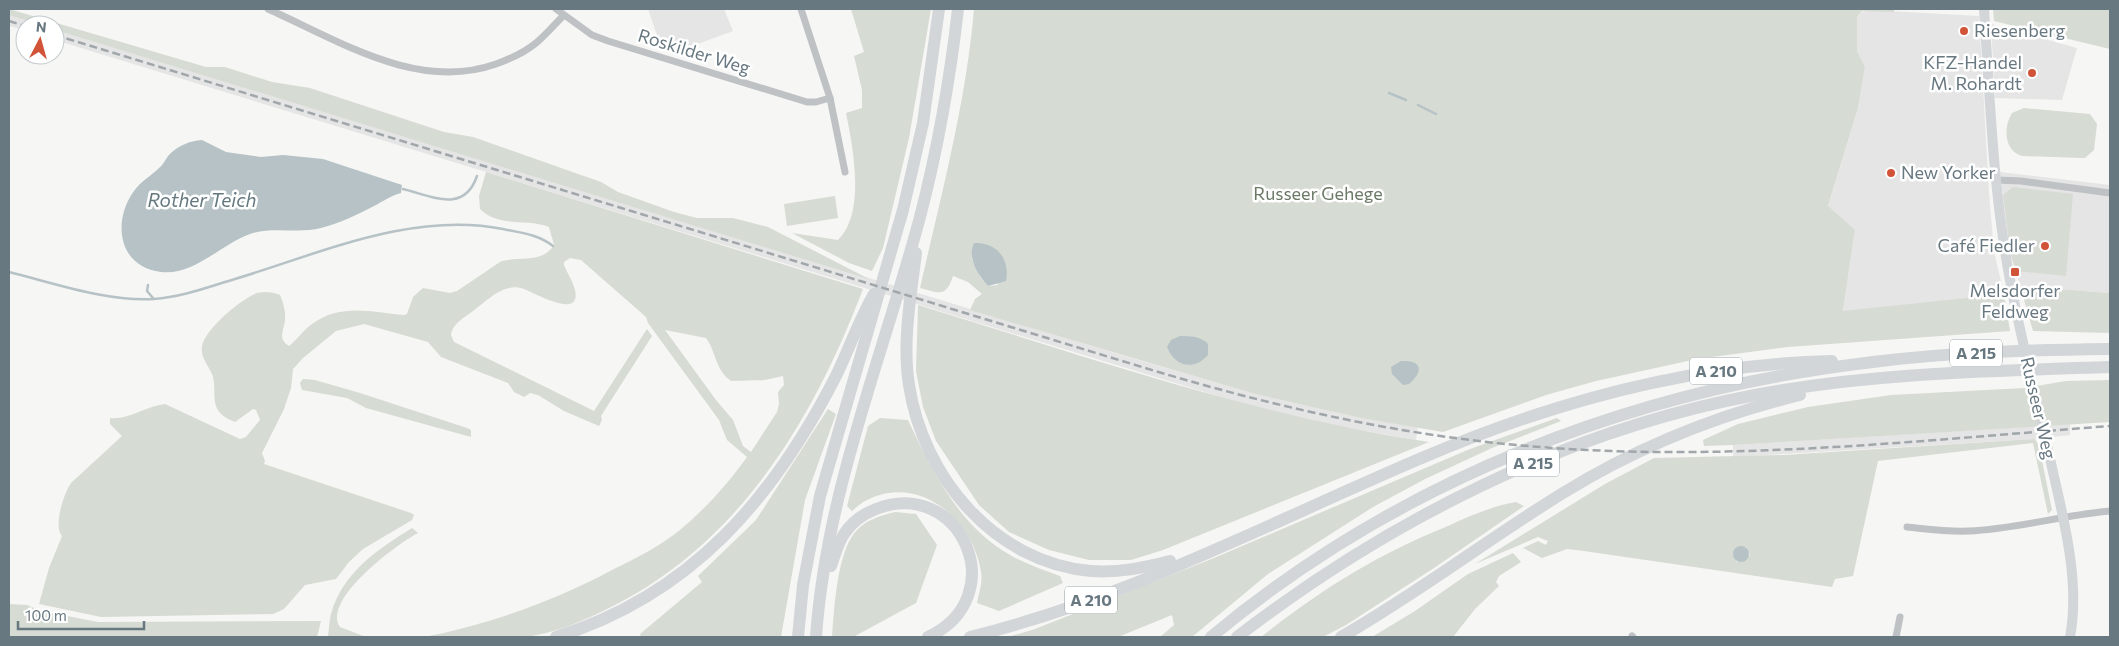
<svg xmlns="http://www.w3.org/2000/svg" width="2119" height="646" font-family="Commissioner,sans-serif">
<rect width="100%" height="100%" fill="#f6f6f4"/>
<!-- built -->
<g fill="#e4e5e4">
<polygon points="648,9 724,9 733,31 684,49 682,43 662,50"/>
<polygon points="1870,10 1979,16 1989,193 1994,252 2004,294 1843,312 1855,231 1828,207 1858,108 1865,67 1857,51 1857,17 1862,12"/>
<polygon points="9,15 40,25 25,25 25,30 9,26"/>
<polygon points="1991,24 2077,48 2062,100 1995,98"/>
<polygon points="55,30 1118,354 1255,394 1361,418 1418,427 1416,440 1337,426 1254,407 1113,364 55,40"/>
<polygon points="2000,172 2110,185 2110,293 2020,286 2010,252"/>
<polygon points="2070,424 2070,435 2035,439 1733,457 1733,445"/>
</g>
<!-- green -->
<g fill="#d6dbd3" fill-rule="evenodd">
<polygon points="9,9 206,67 225,67 272,82 310,88 444,132 473,137 601,182 618,192 674,212 697,218 733,218 768,227 869,279 55,30 55,25 40,25 9,15"/>
<path d="M851,9H931L909,138L883,248L872,271L849,263L792,233L838,240C866,213 853,147 846,113L862,108V90L854,56L864,52Z"/>
<path d="M974,9H1894V12L1862,11L1857,17V51L1865,67L1858,108L1828,206L1855,230L1843,311L2004,294L2010,331L1788,347L1697,359L1596,381L1546,395L1443,432L1361,418L1255,394L970,310L975,299L982,294L968,282L953,276C946,298 939,293 920,288C941,196 966,103 974,9ZM971,257L998,285L988,286L981,278Z"/>
<polygon points="1993,9 2110,9 2110,49 1994,21"/>
<path d="M2024,108L2090,114L2097,124L2094,150L2085,158H2081L2022,156C2004,151 2003,127 2012,113Z"/>
<path d="M486,172L863,289C814,418 740,543 611,607C585,620 552,635 522,637C490,640 456,637 424,637C491,624 554,601 614,569C637,558 660,546 680,530C706,508 727,485 747,457L727,440L719,420L648,323L646,317L581,260L570,258L564,262V265C567,273 573,281 575,290C582,321 533,292 524,289C519,287 513,287 509,288C495,291 484,303 473,311C465,317 452,324 451,335L454,342L594,411L647,329L652,336L601,416L602,420L599,426L564,411L538,395L530,393L524,397L514,392L508,383L441,357L428,342L364,324L336,331L303,358L293,369L291,388L284,409L262,453L265,461L264,464L411,513L414,515L412,520L363,549L349,562L336,579L305,585L284,609L273,614L101,617L39,604L49,568L62,536C53,526 64,493 71,483L122,436L110,424V418C129,420 146,406 165,404L240,439L246,437L260,420L256,410L253,409L235,422C205,411 219,393 212,374C208,365 200,356 202,346C205,329 241,299 257,293C265,291 273,292 280,295C283,302 286,312 285,320C284,331 277,338 289,346C298,339 303,330 312,324C341,303 371,312 404,315L407,314L413,297L423,288L450,293L457,291L500,262C518,255 541,265 554,245L549,227C526,218 499,228 480,209L479,196ZM665,330L706,338C716,351 715,370 731,381L765,380L783,376L784,385L778,392L779,404L777,412L751,452L743,446L733,420L716,400Z"/>
<polygon points="2013,187 2073,194 2066,276 2016,271 2010,252 2003,195"/>
<polygon points="835,196 838,218 787,226 784,204"/>
<polygon points="2020,286 2110,293 2110,333 2033,331"/>
<path d="M918,305C1086,356 1254,416 1429,442L1163,550L1131,560H1089L1049,550L1009,532L979,505L936,441L923,407L916,371Z"/>
<polygon points="303,379 315,380 360,393 467,428 471,430 471,437 366,408 347,398 302,390 300,383"/>
<polygon points="2110,380 2110,422 1733,445 1704,446 1703,440 1738,424 1808,407 1891,395 2025,388 2066,381"/>
<polygon points="828,409 836,414 805,500 781,637 641,637 640,634 702,582 698,576 756,520"/>
<path d="M880,418L908,420C932,471 959,526 1010,555C1026,564 1044,570 1060,576L1063,583L999,611L977,603C979,593 983,582 981,572C974,521 920,473 867,500C862,502 857,507 852,511L847,506L868,426Z"/>
<polygon points="1557,418 1561,421 1492,448 1425,479 1373,507 1268,574 1192,637 1160,637 1174,625 1172,615 1118,637 1008,637 1035,629 1214,558 1470,449"/>
<path d="M2035,439L2039,446L2052,510L2048,514L2033,443L1878,461L1853,576L1835,579L1832,587L1584,551L1567,549L1542,558L1523,548L1538,541L1546,545L1548,541L1538,537L1475,564L1605,484L1654,458L1784,455ZM1737,547H1746L1750,555L1737,562L1733,554Z"/>
<path d="M1516,502L1524,506L1437,566L1346,625L1323,637H1261C1322,589 1376,555 1448,526C1470,516 1492,506 1516,502Z"/>
<path d="M895,512L916,514L937,545L916,603L855,636L832,637C834,610 837,550 857,530C868,519 880,516 895,512Z"/>
<path d="M412,528L418,533C397,544 322,599 340,627L366,637H328C329,629 329,622 331,614C343,572 377,550 412,528Z"/>
<polygon points="1513,553 1521,562 1499,576 1496,582 1499,586 1475,609 1453,637 1372,637 1415,611 1468,574"/>
<polygon points="9,604 27,605 41,611 98,622 321,621 317,637 9,637"/>
</g>
<!-- water -->
<g fill="#b6c2c5">
<path d="M202,140L226,152L261,157L283,155L323,159L402,185L401,193C392,195 382,202 374,206C357,215 340,223 321,228C298,234 272,226 250,234C221,244 194,276 161,272C118,267 112,221 134,191C141,181 151,176 159,168C163,165 165,160 168,156C177,146 189,141 202,140Z"/>
<path d="M974,243C997,242 1010,259 1006,281L988,286C978,275 967,258 974,243Z"/>
<path d="M1180,336C1191,336 1200,336 1208,344V355C1194,371 1175,367 1167,347L1171,340Z"/>
<path d="M1401,361C1422,360 1424,371 1409,384L1403,385L1392,374L1391,367Z"/>
<circle cx="1741" cy="554" r="8"/>
</g>
<g fill="none" stroke-linecap="round" stroke-linejoin="round">
<!-- stream -->
<g stroke="#b6c2c5" stroke-width="2.5">
<polyline points="1389,93 1406,100"/>
<polyline points="1418,105 1436,114"/>
<path d="M403,189C432,196 464,214 477,176"/>
<path d="M9,272C54,283 107,302 154,299C182,297 208,287 235,279C321,253 413,211 503,229C521,233 538,234 553,246"/>
<polyline points="148,285 147,291 153,298"/>
</g>
<!-- street -->
<g stroke="#bec2c5" stroke-width="7">
<path d="M268,9C338,40 417,92 496,64C510,59 524,53 536,43C546,35 554,25 563,16"/>
<polyline points="556,9 592,35 608,41 807,102 816,102 830,98"/>
<polyline points="801,9 830,98 845,172"/>
<polyline points="1996,180 2021,181 2110,193"/>
<path d="M1907,527C1927,529 1948,532 1969,531C2016,529 2063,515 2110,511"/>
<polyline points="1632,636 1633,637"/>
<polyline points="1896,637 1900,617"/>
</g>
<!-- secondary -->
<path stroke="#d2d6d9" stroke-width="10" d="M1984,9C1990,99 1993,191 2010,280C2022,345 2039,408 2053,472C2065,524 2080,584 2070,637"/>
<!-- highway -->
<g stroke="#d2d6d9" stroke-width="12">
<path d="M916,253C911,296 902,342 909,385C923,477 995,563 1091,571C1118,573 1143,568 1170,561"/>
<path d="M831,566C835,555 838,543 844,534C852,522 863,514 876,509C961,476 1014,597 928,637"/>
<path d="M556,637C691,595 773,499 836,376C849,349 859,320 874,294"/>
<polyline points="798,637 803,585 820,496 903,210 923,123 939,9"/>
<path d="M816,637C826,492 883,356 920,217C938,148 950,79 958,9"/>
<path d="M970,637C1129,598 1275,520 1424,457C1553,402 1691,364 1832,361"/>
<path d="M1211,637C1399,480 1631,390 1873,362C1952,352 2031,350 2110,349"/>
<path d="M1237,637C1389,520 1565,431 1755,395C1872,373 1992,371 2110,367"/>
<path d="M1341,637C1418,593 1488,539 1563,493C1636,448 1718,415 1800,395"/>
</g>
<!-- rail -->
<g stroke="#a0a6aa" stroke-width="2.5" stroke-dasharray="8 4" stroke-linecap="butt">
<polyline points="9,21 25,26"/>
<path d="M55,35L1155,371C1286,410 1417,439 1554,448C1739,461 1926,440 2110,426"/>
</g>
</g>
<!-- markers -->
<g fill="#d25438" stroke="#fff" stroke-width="2">
<circle cx="1964" cy="31" r="5"/>
<circle cx="2032" cy="73" r="5"/>
<circle cx="1891" cy="173" r="5"/>
<circle cx="2045" cy="246" r="5"/>
<rect x="2010" y="267" width="10" height="10" rx="2.5"/>
</g>
<g text-anchor="middle" stroke-width="5" stroke-linejoin="round" paint-order="stroke">
<!-- shield labels -->
<g fill="#fff" stroke="#95a0a7" stroke-width="1">
<rect x="1950" y="339.5" width="52" height="27" rx="4"/>
<rect x="1690" y="357.5" width="52" height="27" rx="4"/>
<rect x="1507" y="449.5" width="52" height="27" rx="4"/>
<rect x="1065" y="586.5" width="52" height="27" rx="4"/>
</g>
<g font-size="16" font-weight="bold" fill="#687881">
<text x="1976" y="359">A 215</text>
<text x="1716" y="377">A 210</text>
<text x="1533" y="469">A 215</text>
<text x="1091" y="606">A 210</text>
</g>
<!-- poi labels -->
<g font-size="18" fill="#687881" stroke="#fff" text-anchor="start">
<text x="1974" y="37">Riesenberg</text>
<text x="2022" y="69" text-anchor="end">KFZ-Handel<tspan x="2022" dy="21">M. Rohardt</tspan></text>
<text x="1901" y="179">New Yorker</text>
<text x="2035" y="252" text-anchor="end">Café Fiedler</text>
<text x="2015" y="297" text-anchor="middle">Melsdorfer<tspan x="2015" dy="21">Feldweg</tspan></text>
</g>
<!-- street labels -->
<g font-size="18" fill="#687881" stroke="#fff">
<text transform="translate(694 52) rotate(17)" y="6">Roskilder Weg</text>
<text transform="translate(2038 408) rotate(77)" y="6">Russeer Weg</text>
</g>
<!-- park labels -->
<g font-size="18" fill="#6b7966" stroke="#fff">
<text x="1318" y="200">Russeer Gehege</text>
</g>
<!-- water labels -->
<g font-size="19" font-style="italic" fill="#64787e" stroke="#fff">
<text x="202" y="207">Rother Teich</text>
</g>
</g>
<!-- border -->
<rect width="2119" height="646" fill="none" stroke="#687881" stroke-width="20"/>
<!-- north arrow -->
<g transform="translate(40 40) rotate(6)"><circle r="24" fill="#ffffff" stroke="#c3c9cd"/>
<path d="M0-4L9 19L0 12L-9 19Z" fill="#d25438"/>
<text y="-8" font-size="14" font-weight="bold" text-anchor="middle" fill="#687881">N</text>
</g>
<!-- scale -->
<path d="M18 621v8h126v-8" fill="none" stroke="#687881" stroke-width="2.5"/>
<text x="25" y="621" font-size="15" fill="#687881" stroke="#ffffff" stroke-width="4" paint-order="stroke">100 m</text>
</svg>
